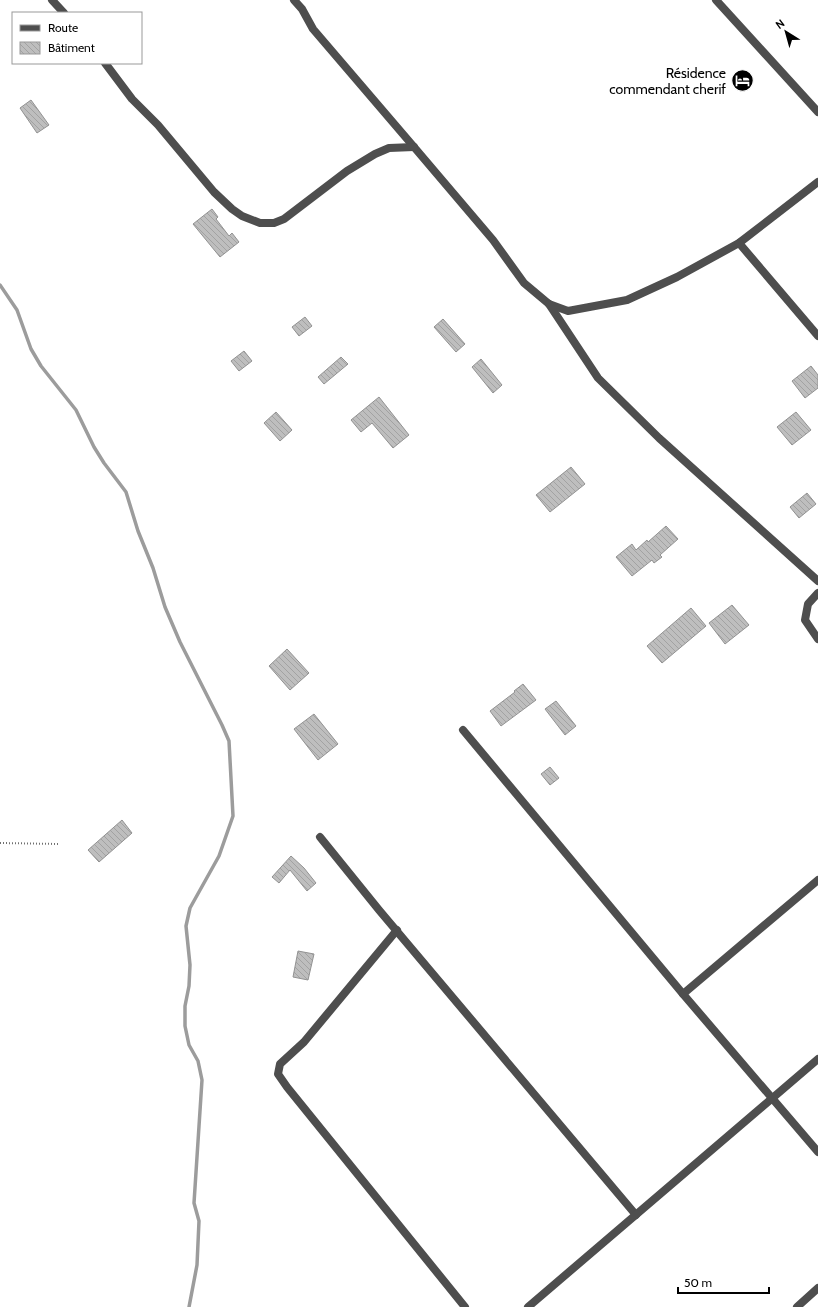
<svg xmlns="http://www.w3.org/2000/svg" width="818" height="1307" font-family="Cabin,sans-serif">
<defs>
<pattern id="building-back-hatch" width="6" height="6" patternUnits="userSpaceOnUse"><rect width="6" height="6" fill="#bebebe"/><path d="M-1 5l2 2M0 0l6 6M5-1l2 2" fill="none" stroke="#a2a2a2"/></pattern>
</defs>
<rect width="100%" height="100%" fill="#fff"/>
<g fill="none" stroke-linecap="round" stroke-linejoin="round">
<!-- stream -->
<polyline stroke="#9c9c9c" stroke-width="3.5" points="0,285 17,310 31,349 41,366 76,410 94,447 104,463 126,492 138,531 153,568 165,607 180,642 222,725 229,741 233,816 219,856 190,908 186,926 190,965 189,986 185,1006 185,1026 189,1045 198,1061 202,1080 194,1203 199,1221 197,1265 189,1307"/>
</g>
<!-- building -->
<g fill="url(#building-back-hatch)" stroke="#929292">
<polygon points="31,100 49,125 37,133 20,108"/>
<polygon points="212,209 218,217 216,219 229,236 232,233 239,242 220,257 193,224"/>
<polygon points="305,317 312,326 299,336 292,327"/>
<polygon points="443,319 465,344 456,352 434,327"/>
<polygon points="244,351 252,361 239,371 231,361"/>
<polygon points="341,357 348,364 324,384 318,377"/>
<polygon points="481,359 502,385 493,393 472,367"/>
<polygon points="811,366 818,375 818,388 805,398 792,381"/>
<polygon points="379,397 409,435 393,448 372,423 361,432 351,420"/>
<polygon points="276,412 292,430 280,441 264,423"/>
<polygon points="796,412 811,430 792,445 777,427"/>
<polygon points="571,467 585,484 550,512 536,495"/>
<polygon points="807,493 816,504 799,518 790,507"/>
<polygon points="666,526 678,539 660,555 662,557 654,563 652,560 632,576 616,557 632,544 636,550 647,540 648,542"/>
<polygon points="732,605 749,625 725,644 709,623"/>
<polygon points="691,608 706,626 662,663 647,646"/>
<polygon points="287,649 309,673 290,690 269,666"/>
<polygon points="523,684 536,700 501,726 490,711 515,692 514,691"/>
<polygon points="556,701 576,726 565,735 545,709"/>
<polygon points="314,714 338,744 318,760 294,729"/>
<polygon points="550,767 559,778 550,785 541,774"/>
<polygon points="122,820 132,833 99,862 88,850"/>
<polygon points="291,856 304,868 316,883 307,891 290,870 279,883 272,877"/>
<polygon points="298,951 314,954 308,980 293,977"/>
</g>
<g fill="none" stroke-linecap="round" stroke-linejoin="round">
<!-- path -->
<polyline stroke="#707070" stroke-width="2" stroke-dasharray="1 2" stroke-linecap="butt" points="0,843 59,844"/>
<!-- street -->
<g stroke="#4e4e4e" stroke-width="8">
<polyline points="52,0 64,13"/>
<polyline points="294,0 302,9 313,29 414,147 493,240 524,283 549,304 568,311 627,300 677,277 739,243 818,182"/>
<polyline points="716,0 818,112"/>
<polyline points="105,63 132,99 158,125 214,192 232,209 242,216 260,223 274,223 284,219 347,171 375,154 389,148 414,147"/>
<polyline points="739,243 818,336"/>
<polyline points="549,304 598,378 659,438 818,581"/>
<polyline points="818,593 808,604 805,620 818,639"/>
<polyline points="463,730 683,994 818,1152"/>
<polyline points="320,837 379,910 636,1215"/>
<polyline points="397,930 304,1042 280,1064 278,1074 287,1087 465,1307"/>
<polyline points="683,994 818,880"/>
<polyline points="528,1307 818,1059"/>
<polyline points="797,1307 818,1288"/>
</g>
</g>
<!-- icons -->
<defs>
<symbol id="hotel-disc" viewBox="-11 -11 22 22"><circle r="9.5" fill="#000" stroke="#fff"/><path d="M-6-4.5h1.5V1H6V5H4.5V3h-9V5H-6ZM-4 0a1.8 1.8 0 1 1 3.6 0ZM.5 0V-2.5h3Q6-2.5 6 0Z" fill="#fff"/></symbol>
</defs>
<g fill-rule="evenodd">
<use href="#hotel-disc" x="730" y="68" width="25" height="25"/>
</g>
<g text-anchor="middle" stroke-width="4" stroke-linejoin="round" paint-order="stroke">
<!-- poi labels -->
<g font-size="14" fill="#000" stroke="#fff" text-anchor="end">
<text x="726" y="78">Résidence<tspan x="726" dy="16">commendant cherif</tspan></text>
</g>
</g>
<!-- legend -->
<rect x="12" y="12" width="130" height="52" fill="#ffffff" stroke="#999999"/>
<rect x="20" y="25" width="20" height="6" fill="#4e4e4e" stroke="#999999"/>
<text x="48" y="32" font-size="12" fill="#000000">Route</text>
<rect x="20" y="42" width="20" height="12" fill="url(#building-back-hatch)" stroke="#999999"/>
<text x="48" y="52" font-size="12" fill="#000000">Bâtiment</text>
<!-- north arrow -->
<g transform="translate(786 32) rotate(323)" stroke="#ffffff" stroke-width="3" paint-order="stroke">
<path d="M0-3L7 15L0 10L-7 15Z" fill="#000000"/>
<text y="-6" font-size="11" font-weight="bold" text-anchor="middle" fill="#000000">N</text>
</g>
<!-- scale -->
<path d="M678 1287v6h91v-6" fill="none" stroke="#000000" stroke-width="2"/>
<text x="684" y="1287" font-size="12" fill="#000000" stroke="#ffffff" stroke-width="3" paint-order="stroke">50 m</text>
</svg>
